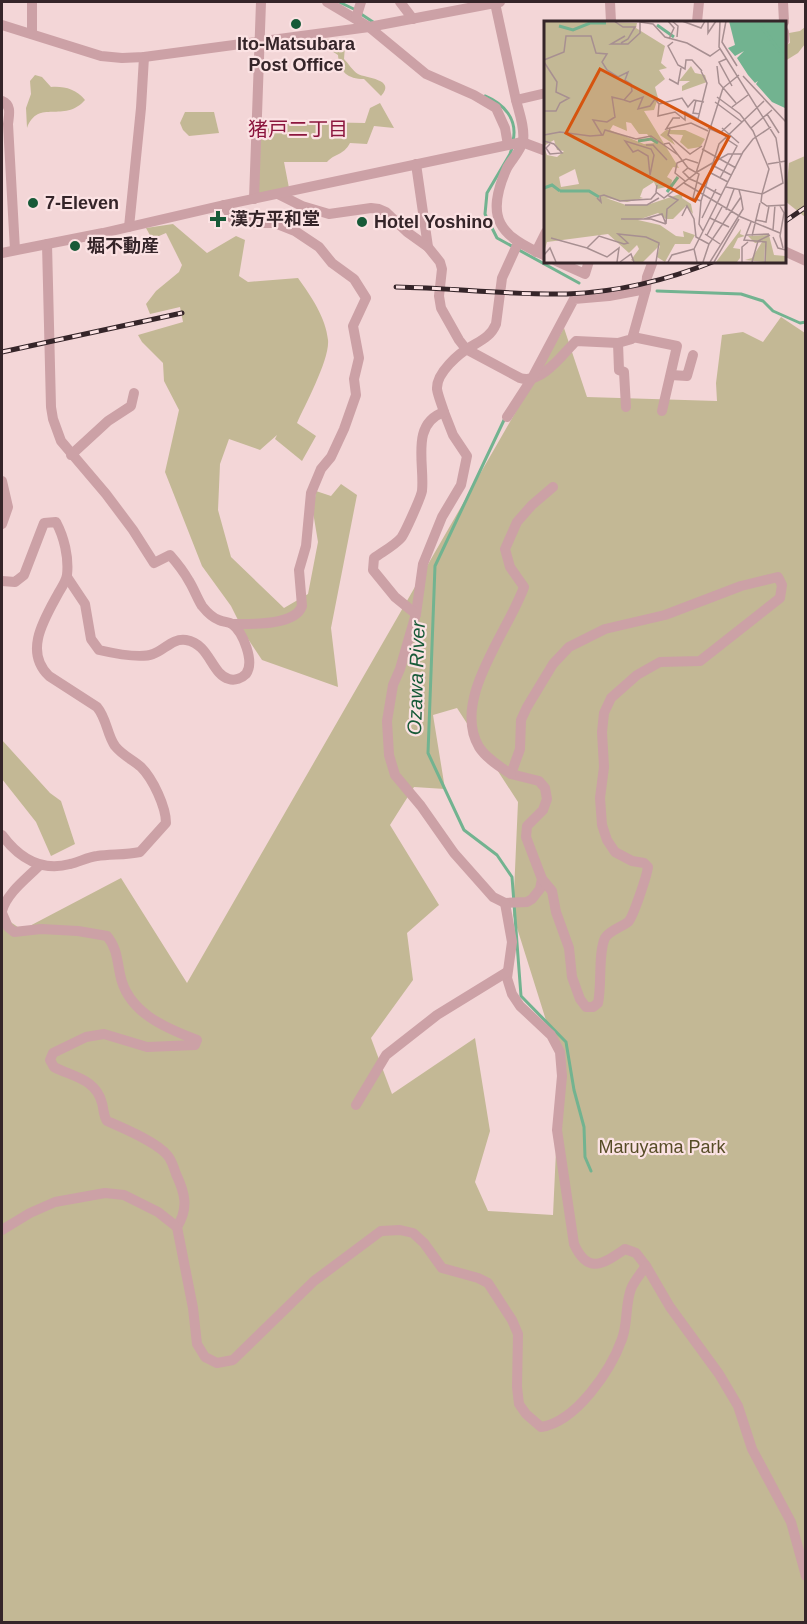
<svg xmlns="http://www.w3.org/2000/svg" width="807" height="1624" font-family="Arial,'Noto Sans JP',sans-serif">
<rect width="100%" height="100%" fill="#f3d6d7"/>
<!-- green -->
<g fill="#c3b895" fill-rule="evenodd">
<polygon points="805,27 805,44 798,53 785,61 784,46 790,43 789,33 800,31"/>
<path d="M322,37L345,46L344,59C348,63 353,71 358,74C365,78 397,79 381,96L364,79C348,79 339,72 338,55L316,41Z"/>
<path d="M35,75L42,77L51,87C64,86 76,89 85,100C64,124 38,98 27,128L26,108L31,94L30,81Z"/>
<path d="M380,103L394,128L374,126L367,144L350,143C343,156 335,153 327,162H284L289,188L257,194L260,121L365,123L370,108Z"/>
<polygon points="185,112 214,112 219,133 189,136 183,130 180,123"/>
<polygon points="805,156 805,217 785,201 789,163"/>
<path d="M173,224L207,253L236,236L245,240L239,276L248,282L298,278C311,296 326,318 328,340C330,359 305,405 297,423L316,436L302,461L275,439L277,435L260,450L229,439L220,464L218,510L231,557L284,608L308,594L318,542L313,512L316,491L331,496L341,484L357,495L331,628L338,687L262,660L246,636L231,606L202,566L165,472L179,410L164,381L163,363L142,342L138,335L183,322L180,307L150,314L146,304L156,291L179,272L182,265L166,233L152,239L146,228Z"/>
<path d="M781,317L805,333V1622H2V916L22,930L121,878L187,983L564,328L587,397L717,401L716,383L722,335L743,332L763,342ZM457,708L518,802L513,915L560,1065L553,1215L488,1211L475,1182L490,1131L475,1038L392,1094L371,1038L413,980L407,933L439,905L390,825L414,787L445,789L433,715Z"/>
<polygon points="2,740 50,793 61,801 75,844 51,856 36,822 2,779"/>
</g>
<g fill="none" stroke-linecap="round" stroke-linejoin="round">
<!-- stream -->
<g stroke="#72b390" stroke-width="3">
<polyline points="339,2 356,10"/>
<polyline points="361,14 373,22"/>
<path d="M485,96C504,104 518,119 513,141"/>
<polyline points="512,148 510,154 487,193 485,214 497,238 579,283"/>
<polyline points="657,291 741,294 763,301 773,311 800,323 806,322"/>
<polyline points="505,418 435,566 428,753 464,830 497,855 512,877 521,996 566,1042 574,1090 584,1127 585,1157 591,1171"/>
</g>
<!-- street -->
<g stroke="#cca1a6" stroke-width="10">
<polyline points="32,2 32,34"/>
<polyline points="327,2 369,27 426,74 474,95 496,108 505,128 508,145"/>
<polyline points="400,2 413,19"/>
<polyline points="610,2 611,22"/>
<polyline points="783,2 784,22"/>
<polyline points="495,3 516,100"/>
<polyline points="356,18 361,2"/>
<polyline points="697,22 699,2"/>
<polyline points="2,25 101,56 122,58 144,57 369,27 500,2"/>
<polyline points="784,32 784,41"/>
<path d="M546,93L516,100C519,112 525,128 523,141C520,152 512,159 507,168C484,219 500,236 546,256"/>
<path d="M2,101C12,105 9,115 8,124L15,250"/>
<path d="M416,164L428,247L440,262L442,269L439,296L441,308L459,340L466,349L520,378C541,385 562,355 576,341L618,343L632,339L646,289L647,277L653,261"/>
<polyline points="278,194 302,206 329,214 371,208 379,209 386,212 407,232 428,247"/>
<polyline points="254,199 261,2"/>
<path d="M224,205L232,218L253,223H275L295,231L319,247L332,263L354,279L366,298L353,326L359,358L354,379L356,395L344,429L331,457L321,469L311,493L306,546L299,570L302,606C295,626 250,624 232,624"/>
<polyline points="129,227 141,108 144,57"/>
<path d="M47,244L51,407L53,419L61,441L106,494L133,530L154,563L170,555C177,563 184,572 189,581C194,589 197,598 202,606C206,611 213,618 219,620C223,622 229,622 232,624C243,632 255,662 246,674C242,678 235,681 229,679C211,674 210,644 186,640C172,638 165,650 153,654C140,659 112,653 99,650L91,639L85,604L67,577"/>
<polyline points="784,251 806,261"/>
<polyline points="536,252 546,232"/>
<polyline points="2,253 103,233 224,205 508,145 522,142 546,151"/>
<polyline points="556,261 585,274 589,261"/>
<polyline points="633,337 677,346 662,411"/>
<polyline points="618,343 619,370 624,372 626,407"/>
<polyline points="671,375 687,376 693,355"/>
<polyline points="444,412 453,435 467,456 461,485 442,517 423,564 416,614 400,669 393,685 387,721 389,755 395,775 421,806 454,853 493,897 505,903 527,902 532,899 540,889 542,879"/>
<polyline points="507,417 531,380 574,299 609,296 646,289"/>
<polyline points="71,455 108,421 131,406 134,393"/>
<polyline points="2,481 8,507 2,524"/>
<path d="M778,577L782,585L780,598L700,661L660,662L637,675L611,698L604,713L602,732L604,767L600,798L602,825L607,840L615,852L632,861L644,863L648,867C647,875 633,918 628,922C620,928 610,930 605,938C598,952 602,986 598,1003L593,1007H586L580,999L572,977L569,948L556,912L552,891L542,879L526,837L527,826L543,810L547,799L545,788L539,781L511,774L520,749L521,720L527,707L553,664L569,647L605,629L665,615L741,586Z"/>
<path d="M2,581L15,582L24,575L44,523L56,522C64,537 69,557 67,575C66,581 62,587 59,592C45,618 23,651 49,676L97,707C107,719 107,735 115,746C122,755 133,760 141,767C153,779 166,807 166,823L140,852C126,855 111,854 97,856C88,857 79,862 70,864C42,872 19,858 2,835"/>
<path d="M416,614L395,597L373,570L374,558C382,552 394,546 401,538C405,533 421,497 422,491C425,464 410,424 444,412C442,405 438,396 437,389C436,373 459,353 472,346C482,340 491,336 496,324L502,278L518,243"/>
<path d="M511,774C500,767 486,758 479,747C451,700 508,632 524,587L510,567L505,549L517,522L532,505L553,487"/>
<path d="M505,903L512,942L507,978L512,994L520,1006L551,1035L560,1052L562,1076L557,1130L574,1244C588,1275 603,1264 625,1249L636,1253L646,1266L670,1307L719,1374L738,1406L752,1449L791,1522L806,1576"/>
<path d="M2,911C7,893 26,879 39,866"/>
<path d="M2,913L8,927L14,932L41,929L78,931L107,936C117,948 117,960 120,974C127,1012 165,1028 197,1040L195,1045L147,1047L104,1034L86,1037L53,1053L50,1060L54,1067C73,1077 96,1079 102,1103C104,1110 103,1115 107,1121C123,1128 157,1142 168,1156C172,1161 174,1168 176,1174C185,1193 189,1208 177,1227"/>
<polyline points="356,1105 386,1055 437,1015 507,972"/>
<path d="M2,1230L30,1213L55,1202L105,1193L124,1195L158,1212L177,1227L193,1308L197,1344L205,1357L217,1363L233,1360L314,1281L381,1231L400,1230L413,1233L424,1243L442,1268L478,1278L488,1283L512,1320L518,1334L517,1387L519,1404L526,1414L541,1427C576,1422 611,1370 622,1339C628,1323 625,1305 631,1289C634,1281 641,1273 646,1266"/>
</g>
<defs>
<g id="rail">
<polyline points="784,222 806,207"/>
<path d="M396,287C453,288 510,295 567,294C618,292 668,280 715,261"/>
<polyline points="2,352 182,313"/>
</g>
</defs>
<!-- rail casing -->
<use href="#rail" stroke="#352529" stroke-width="5"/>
<!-- rail -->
<use href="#rail" stroke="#fbe2e3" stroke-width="3" stroke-dasharray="9" stroke-linecap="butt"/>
</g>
<!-- markers -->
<g fill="#175a38" stroke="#fbe2e3" stroke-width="2">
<circle cx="296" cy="24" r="6"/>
<circle cx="33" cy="203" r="6"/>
<path d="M215 210h6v6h6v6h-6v6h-6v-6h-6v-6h6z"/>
<circle cx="362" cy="222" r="6"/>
<circle cx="75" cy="246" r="6"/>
</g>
<g text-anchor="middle" stroke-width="4.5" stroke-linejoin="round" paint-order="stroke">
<!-- poi labels -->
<g font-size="18" font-weight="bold" fill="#352529" stroke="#fbe2e3" text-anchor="start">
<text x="296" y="50" text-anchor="middle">Ito-Matsubara<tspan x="296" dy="21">Post Office</tspan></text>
<text x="45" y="209">7-Eleven</text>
<text x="230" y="225">漢方平和堂</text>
<text x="374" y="228">Hotel Yoshino</text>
<text x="87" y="252">堀不動産</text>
</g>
<!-- park labels -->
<g font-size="18" fill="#564c26" stroke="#fbe2e3">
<text x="662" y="1153">Maruyama Park</text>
</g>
<!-- neighbourhood labels -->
<g font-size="20" fill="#8c163e" stroke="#fbe2e3">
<text x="298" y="136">猪戸二丁目</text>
</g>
<!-- water labels -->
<g font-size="20" font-style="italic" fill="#175a38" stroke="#fbe2e3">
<text transform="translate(416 678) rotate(-88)" y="7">Ozawa River</text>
</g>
</g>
<!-- overview -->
<g transform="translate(544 21)">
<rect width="242" height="242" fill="#f3d6d7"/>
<path d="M0,0L93,2L92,7L121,25L117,42L123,47L115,49L121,58L111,66L114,77L110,89L100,90L135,147L129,146L123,156L128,159L127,165L113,168L110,161L99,168L96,176L99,177L83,181L62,177L82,184H103L139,172L138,177L147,183L149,193L142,185L129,198H122L114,192L94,199L116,204L132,215L140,216L139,210L151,214L146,223H131L121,241L113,236L116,224L99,241H91L87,239L95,228L93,224L85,232L64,213L3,221L0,231V126L3,134L13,136L20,130L13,129L10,119L0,125ZM82,101L87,102L95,113H103L110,122L100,123L66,109L69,104L83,110ZM31,148L35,163L17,166L15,156ZM147,45L151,52L161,54L163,61L138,70V65L146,60H135ZM122,109H141L161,118L156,126L144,128L136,121L139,114L125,113L131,124L116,114ZM197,208L196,213L201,215L194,217L189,227L196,228V237L193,241H172ZM225,214L230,234L241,235V241H221L220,226V241L201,239L208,237L218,221L211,222L204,215Z" fill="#c3b895" fill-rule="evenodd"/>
<path d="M185,0H241V87L228,81L212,63L214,60L211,62L204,54L193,37L200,30L191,35L184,27L191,24Z" fill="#72b390"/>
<path fill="none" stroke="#72b390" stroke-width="3" d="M213,0L242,38M113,4L130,16M15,5L29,9L46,2H62M94,120L107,118L114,122M0,167L8,164L16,170M16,170H45L55,176M123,171L134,156"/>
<path fill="none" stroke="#a78f91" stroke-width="1.5" d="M70,0L79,6H91L84,18L77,22M124,0L130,7L125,18M128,0L134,5L133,16M138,0L157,7L161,0M164,0V12L172,0M176,0L175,26L232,117L239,162L218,173L217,181L223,185L242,184M182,0L178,21L193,45M81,15L67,23H84L96,12V1L109,3L121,16L143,22L166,35L176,28M129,21L124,25L134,44L141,48L142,39H148L158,50M182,38L175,41L188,65M0,39L20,31L22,15H47L52,32L63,33L58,41L63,49L74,56L84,51L81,59L87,63L88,70L80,79L68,76L71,96L63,101L49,99L58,114M0,41L13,61L12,71L25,77L16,82L12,90H0M173,45L175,62L192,82M199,55L242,101M125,58L134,63L137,47M179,67L195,54M173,76L196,93L209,110L225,148L218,173L182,166M80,79L86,81L99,76L94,88L106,85L111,78L115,83M152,79L149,92L156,93M171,81L198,101M115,83L114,95L131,91L141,99V91L154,98L163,62L157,50M115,83L138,77L144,86L150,79L160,81M188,86L204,74M223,93L235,112M136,97H129L122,108L147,102L164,110M164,107L176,112L187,102M178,107L195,122M207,107L228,89M126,108L124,114L146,133L158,125M0,114L16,111L46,115L59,114L61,109L92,118L107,115L134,134M0,120L10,123L18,132L6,133L2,127L6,123M81,120L107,128L110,134L106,154L104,135L94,129L89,131ZM120,123L125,122L144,147M102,124H109L123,139M158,128L192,147M224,143L242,140M168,144L187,154M153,151L184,133H198M165,151L184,161M176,157L193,125L181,117M141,160L131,152L133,142L142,138L154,142M140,162L197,196L236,212M113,164L112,171L120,177L152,152L179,67M53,177L57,181L56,175L60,174L76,180L107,178L113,171M157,180L149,177L153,161V160L155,153L144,147L139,151L146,158L153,161L171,171L177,174M81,184H103L115,177M236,185L240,192L236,215L239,227M182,189L190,168M138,195L143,185L150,198L152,216L165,223M158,197L172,168M166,197L185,206M77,198H107L122,203M100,198L118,193L122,203M212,199L222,201L225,185M207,201L200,219L222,221L221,241M122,203L123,188L134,179L123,174M229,209L231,184M159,210L155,203L157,180L175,123L220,80M161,213L176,223M163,214L178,186M202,214L225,213M208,215L216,182M229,216L234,227L242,229M7,217L43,227L55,215L80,223L84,222L74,213L102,216L115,222L112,241M43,227L63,236L75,227L73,241M0,234L6,227L12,241M76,241L87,233L90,241M124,241L128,234L150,228M153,241L150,228L199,131L209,118L227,106M159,241L165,223L197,176L195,169M166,241L199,188L197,176M170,241L195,198M198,241V226L204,221M208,241L214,220L226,214"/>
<path fill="#d6540f" fill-opacity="0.15" stroke="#d6540f" stroke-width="3" d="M56,48L185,116L151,180L22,112Z"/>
<rect width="242" height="242" fill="none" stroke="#352529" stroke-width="3"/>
</g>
<!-- border -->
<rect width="807" height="1624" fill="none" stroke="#352529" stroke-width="6"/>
</svg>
